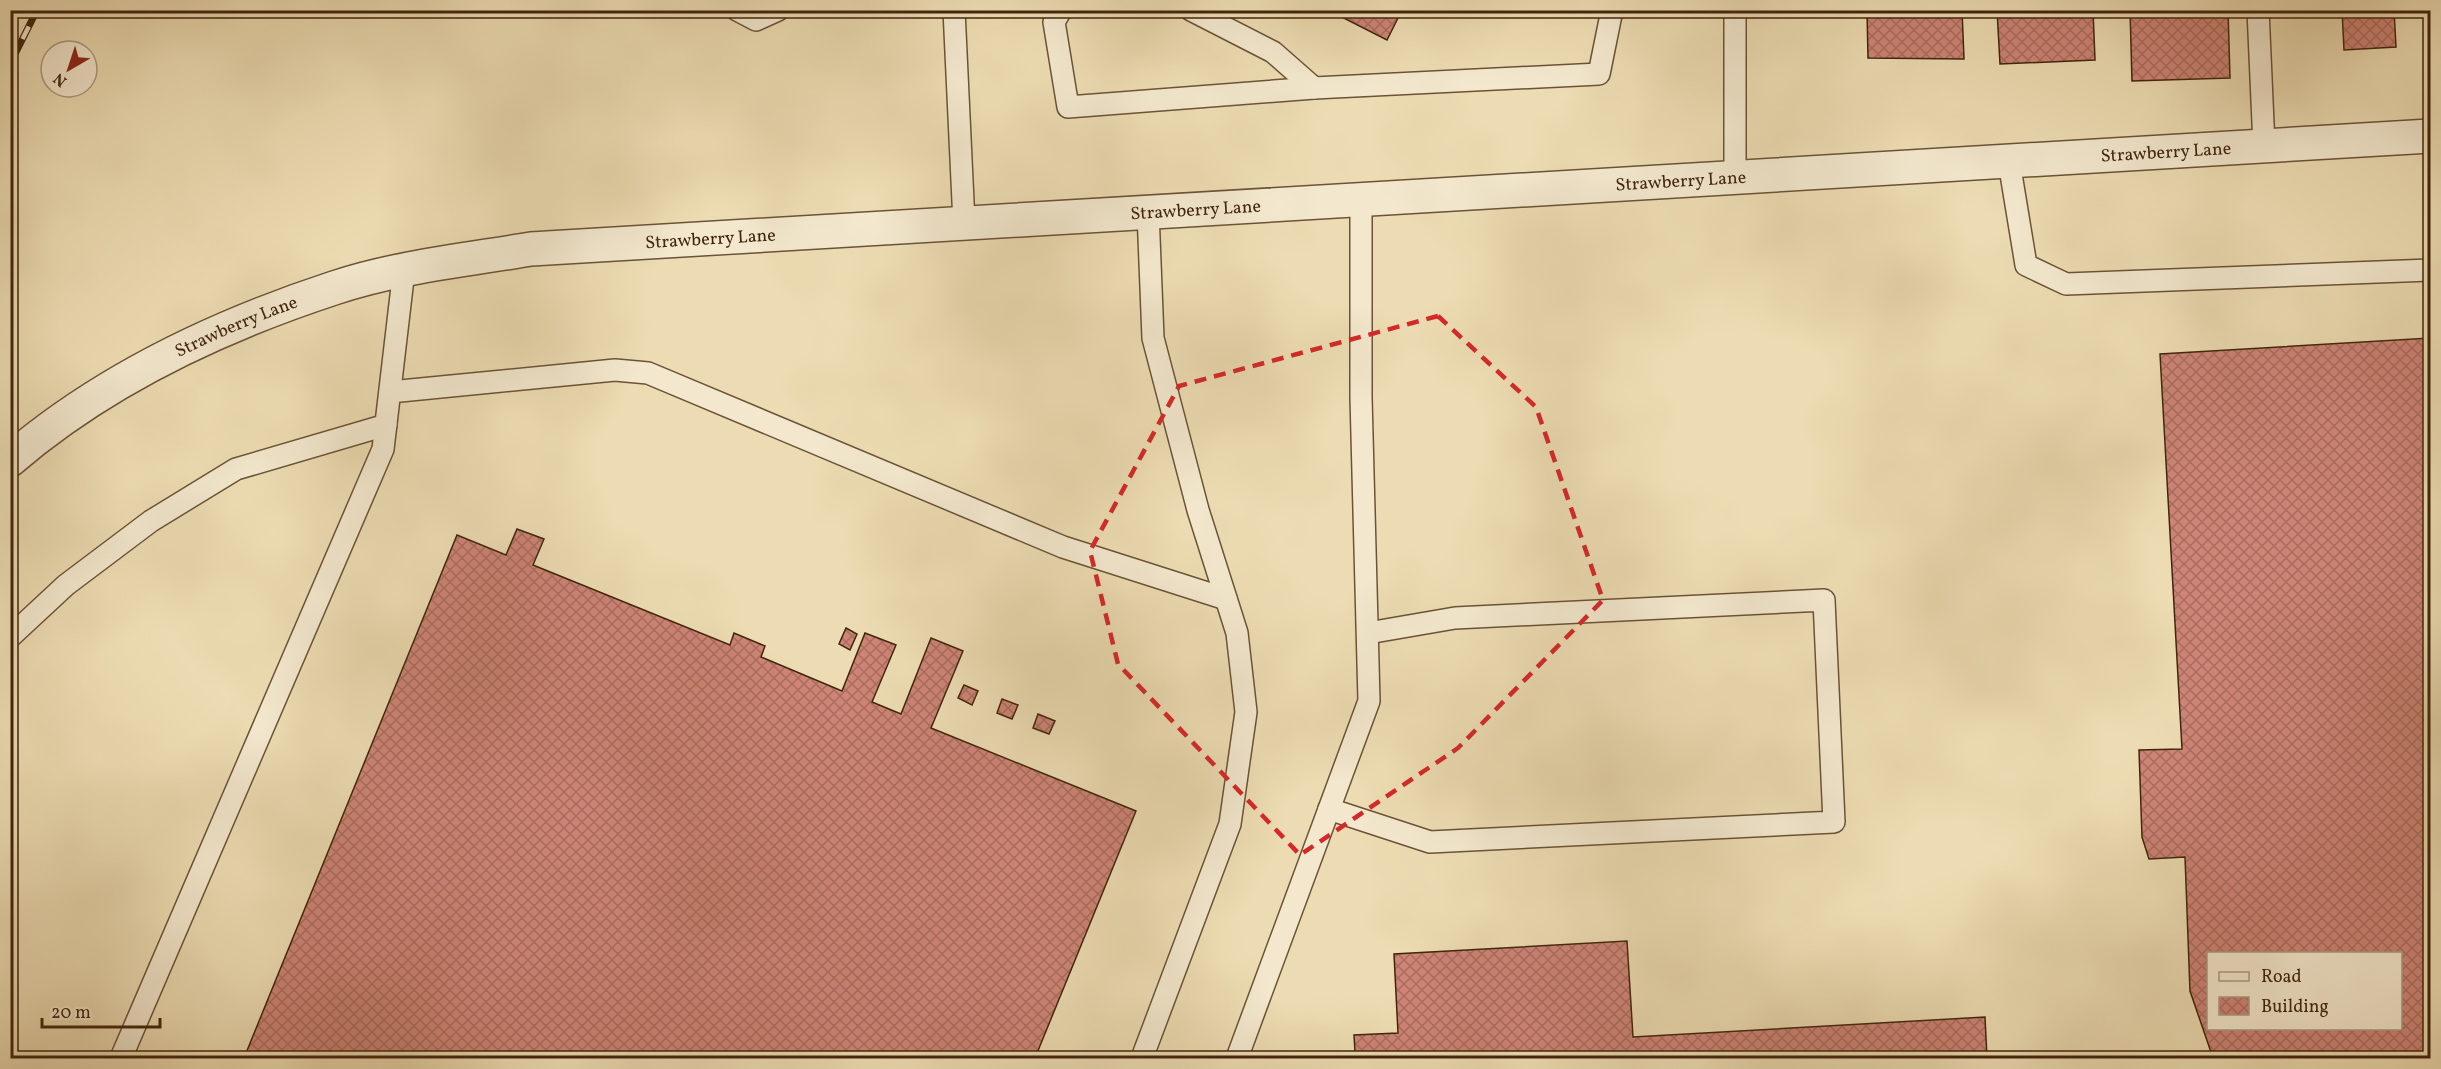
<svg xmlns="http://www.w3.org/2000/svg" width="2441" height="1069" font-family="Vollkorn,serif">
<defs>
<pattern id="building-cross-hatch" width="8" height="8" patternUnits="userSpaceOnUse" patternTransform="scale(1.5)"><rect width="8" height="8" fill="#ce8476"/><path d="M0 0l8 8M0 8l8-8" fill="none" stroke="#a96c5f"/></pattern>
</defs>
<rect width="100%" height="100%" fill="#eddcb3"/>
<filter id="stains"><feTurbulence type="fractalNoise" baseFrequency=".00333" numOctaves="4"/><feColorMatrix values="0 0 0 0 .2 0 0 0 0 .09 0 0 0 0 .02 0 0 0 .5 -.17"/></filter>
<radialGradient id="worn" r=".72"><stop offset=".6" stop-color="#630" stop-opacity="0"/><stop offset="1" stop-color="#630" stop-opacity=".3"/></radialGradient>
<!-- building -->
<g fill="url(#building-cross-hatch)" stroke="#40250c" stroke-width="1.5" fill-rule="evenodd">
<polygon points="1328,10 1402,10 1387,40"/>
<polygon points="1867,10 1962,10 1964,59 1868,58"/>
<polygon points="1997,10 2093,10 2095,60 2000,64"/>
<polygon points="2130,10 2228,10 2230,78 2132,81"/>
<polygon points="2342,10 2394,10 2396,47 2344,50"/>
<path d="M2430,338V1058H2213L2190,991L2185,857L2149,859L2142,837L2139,750L2182,749L2160,354ZM2208,954H2400V1028H2208Z"/>
<polygon points="517,529 544,539 533,565 730,645 734,633 765,646 761,657 842,691 865,633 896,645 872,702 901,714 931,638 963,651 931,728 1136,811 1035,1058 244,1058 457,535 506,555"/>
<polygon points="846,628 857,634 850,650 839,644"/>
<polygon points="964,685 978,691 972,705 958,698"/>
<polygon points="1002,699 1018,705 1012,719 997,713"/>
<polygon points="1038,714 1055,721 1049,734 1033,728"/>
<polygon points="1627,941 1633,1037 1985,1017 1987,1058 1336,1058 1336,1054 1355,1052 1354,1035 1398,1033 1394,954"/>
</g>
<g fill="none" stroke-linecap="round" stroke-linejoin="round">
<defs>
<g id="lane">
<polyline points="737,10 756,20 778,10"/>
<polyline points="954,10 964,223"/>
<polyline points="1061,10 1054,22 1068,107 1314,88 1599,74 1612,10"/>
<polyline points="1191,10 1273,52 1314,88"/>
<polyline points="1735,10 1735,178"/>
<polyline points="2258,10 2264,146"/>
<polyline points="2009,162 2026,265 2066,284 2430,270"/>
<polyline points="390,392 615,370 648,373 1063,547 1226,599"/>
<polyline points="10,637 66,585 151,521 236,469 386,425"/>
<polyline points="1329,809 1430,842 1834,822 1824,600 1455,618 1368,633"/>
<polyline points="121,1058 383,449 404,270"/>
<polyline points="1142,1058 1230,824 1246,712 1237,633 1198,510 1153,338 1148,212"/>
<polyline points="1237,1058 1369,701 1361,397 1361,198"/>
</g>
<g id="street">
<path id="s1" d="M10,460C103,380 218,326 334,288C397,267 465,260 531,249L2430,136"/>
</g>
</defs>
<!-- lane casing -->
<use href="#lane" stroke="#6b5336" stroke-width="24"/>
<!-- street casing -->
<use href="#street" stroke="#6b5336" stroke-width="36"/>
<!-- lane -->
<use href="#lane" stroke="#f3e8ce" stroke-width="21"/>
<!-- street -->
<use href="#street" stroke="#f3e8ce" stroke-width="33"/>
<defs>
<polyline id="rail" points="10,64 37,10"/>
</defs>
<!-- rail casing -->
<use href="#rail" stroke="#40250c" stroke-width="7"/>
<!-- rail -->
<use href="#rail" stroke="#f3e8ce" stroke-width="4.5" stroke-dasharray="14" stroke-linecap="butt"/>
</g>
<!-- marked area -->
<path fill="none" stroke="#d62828" stroke-width="4.5" stroke-dasharray="12 8" stroke-linejoin="round" d="M1438,316L1536,407L1603,600L1458,748L1300,855L1118,664L1090,551L1179,386Z"/>
<g text-anchor="middle" stroke-width="5" stroke-linejoin="round" paint-order="stroke">
<!-- street labels -->
<g font-size="18" fill="#40250c" stroke="#f3e8ce">
<text dy="6" stroke="none"><textPath href="#s1" startOffset="2208">Strawberry Lane</textPath></text>
<text dy="6" stroke="none"><textPath href="#s1" startOffset="1722">Strawberry Lane</textPath></text>
<text dy="6" stroke="none"><textPath href="#s1" startOffset="1236">Strawberry Lane</textPath></text>
<text dy="6" stroke="none"><textPath href="#s1" startOffset="750">Strawberry Lane</textPath></text>
<text dy="6" stroke="none"><textPath href="#s1" startOffset="264">Strawberry Lane</textPath></text>
</g>
</g>
<!-- margin -->
<rect width="2441" height="1069" fill="none" stroke="#eddcb3" stroke-width="36"/>
<rect x="12" y="12" width="2417" height="1045" fill="none" stroke="#40250c" stroke-width="3"/>
<rect x="18" y="18" width="2405" height="1033" fill="none" stroke="#40250c" stroke-width="1.5"/>
<!-- legend -->
<rect x="2207" y="952" width="195" height="78" fill="#f3e8ce" stroke="#ab9a80" stroke-width="1.5"/>
<rect x="2219" y="972" width="30" height="9" fill="#f3e8ce" stroke="#ab9a80" stroke-width="1.5"/>
<text x="2261" y="982" font-size="18" fill="#40250c">Road</text>
<rect x="2219" y="997" width="30" height="18" fill="url(#building-cross-hatch)" stroke="#ab9a80" stroke-width="1.5"/>
<text x="2261" y="1012" font-size="18" fill="#40250c">Building</text>
<!-- north arrow -->
<g transform="translate(69 69) rotate(219)"><circle r="28" fill="#f3e8ce" stroke="#ab9a80" stroke-width="1.5"/>
<path d="M0-4.5L10 22L0 15L-10 22Z" fill="#8f2418"/>
<text y="-9" font-size="16" font-weight="bold" text-anchor="middle" fill="#40250c">N</text>
</g>
<!-- scale -->
<path d="M42 1018v9h118v-9" fill="none" stroke="#40250c" stroke-width="3"/>
<text x="51" y="1018" font-size="18" fill="#40250c" stroke="#f3e8ce" stroke-width="4.5" paint-order="stroke">20 m</text>
<rect width="100%" height="100%" filter="url(#stains)"/>
<rect width="100%" height="100%" fill="url(#worn)"/>
</svg>
